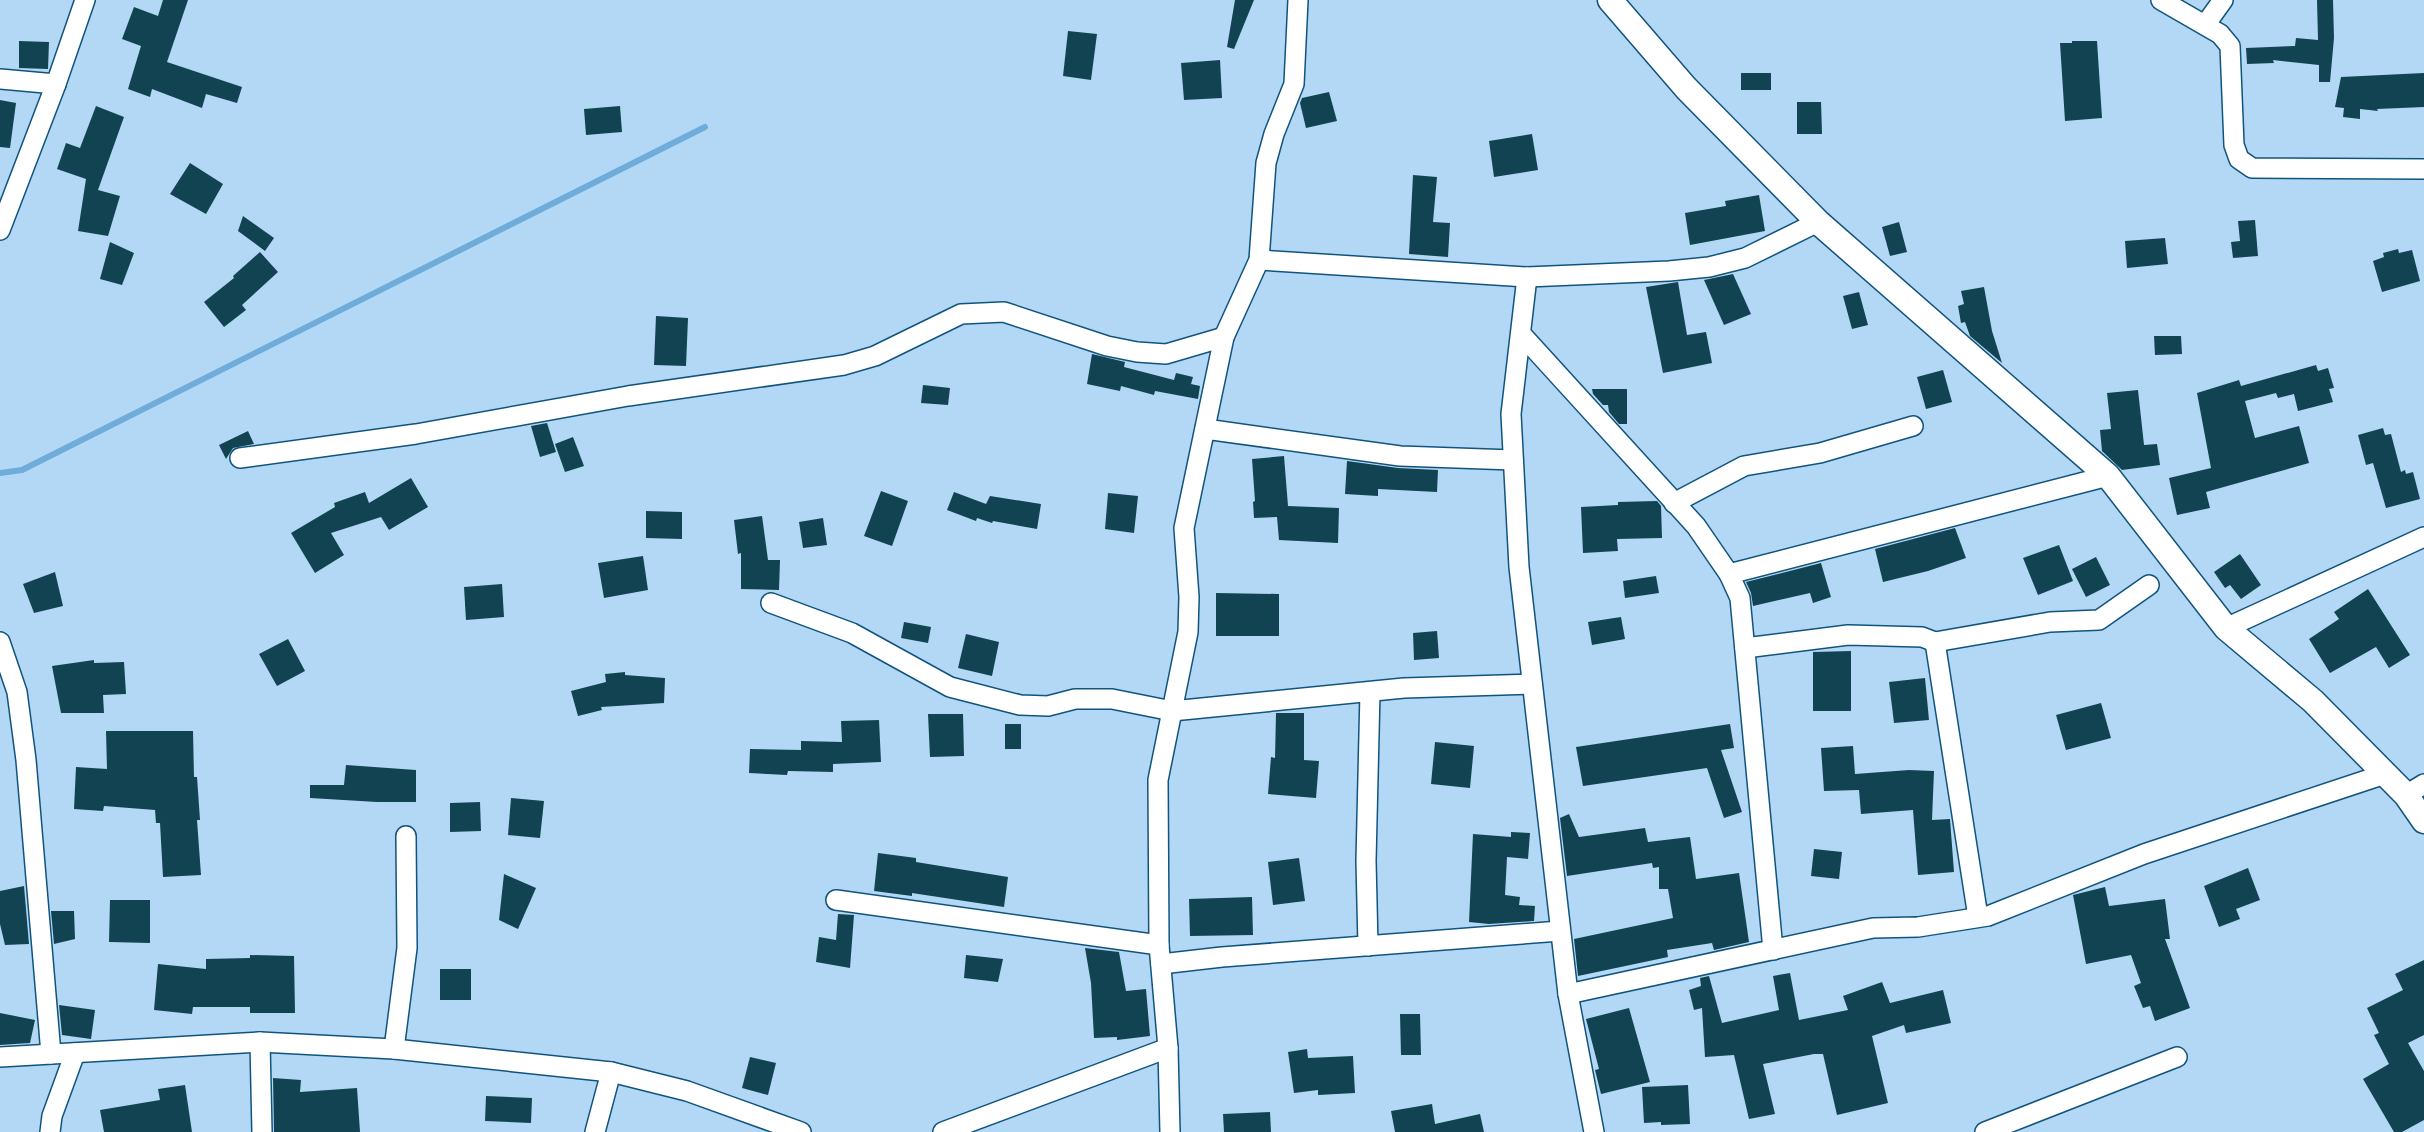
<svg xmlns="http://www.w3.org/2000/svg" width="2424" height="1132" font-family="'Alegreya Sans',sans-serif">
<rect width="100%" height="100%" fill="#b3d8f5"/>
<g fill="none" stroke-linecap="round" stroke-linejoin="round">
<!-- stream -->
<polyline stroke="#70acd9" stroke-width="6" points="0,473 22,470 705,127"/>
</g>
<!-- building -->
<g fill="#124352">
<polygon points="163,0 188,0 167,62 242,87 237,103 206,94 202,108 152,89 150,97 128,89 141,46 122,39 134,7 158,16"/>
<polygon points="1235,0 1254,0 1234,49 1227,47"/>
<polygon points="2317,0 2333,0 2334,38 2330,82 2319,82 2319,65 2273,60 2274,63 2247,64 2246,48 2295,46 2296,38 2318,40"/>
<polygon points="1068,31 1097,34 1091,80 1063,76"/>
<polygon points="19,41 49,42 48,69 19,68"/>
<polygon points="2072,41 2097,41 2102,118 2065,121 2060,43 2072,43"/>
<polygon points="1220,60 1222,98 1184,100 1181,63"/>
<rect x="1741" y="73" width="30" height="17"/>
<polygon points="2424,73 2424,107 2377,109 2378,111 2360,109 2360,119 2343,117 2344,108 2335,107 2341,77"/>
<polygon points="1329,92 1337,121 1306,128 1300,103 1302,98"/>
<polygon points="0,100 16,103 10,148 0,147"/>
<polygon points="1797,102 1821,102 1822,134 1797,134"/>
<polygon points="96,106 124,117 98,190 120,196 108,236 78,231 86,179 57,169 66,143 80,148"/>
<polygon points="620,106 622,132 586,135 584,109"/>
<polygon points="1532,134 1538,170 1494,177 1489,141"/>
<polygon points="190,163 223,184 206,214 170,194"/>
<polygon points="1413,175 1437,177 1433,222 1450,223 1448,257 1409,254"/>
<polygon points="1759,195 1765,231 1690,245 1685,213 1726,206 1725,201"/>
<polygon points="243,216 274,238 265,251 238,231"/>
<polygon points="2255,220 2258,256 2233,258 2231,242 2240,241 2238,221"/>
<polygon points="1899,222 1907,252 1890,256 1882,227"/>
<polygon points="2165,238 2168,264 2127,268 2125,241"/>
<polygon points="110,242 134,253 122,285 100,279"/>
<polygon points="2398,249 2399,253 2412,250 2420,281 2382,292 2373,261 2384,257 2383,253"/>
<polygon points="260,252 278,272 242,305 246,310 224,327 204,302 234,278 233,276"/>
<polygon points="1733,274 1751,314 1724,325 1704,280"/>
<polygon points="1678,282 1687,335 1706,332 1712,363 1663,373 1646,287"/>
<polygon points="1984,287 1992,331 2002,363 1970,336 1965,322 1961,323 1958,306 1964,304 1961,291"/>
<polygon points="1859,292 1868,325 1852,329 1843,296"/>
<polygon points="656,316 688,318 686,366 654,365"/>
<polygon points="2154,336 2181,336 2182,354 2155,355"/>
<polygon points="1092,354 1125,362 1124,367 1174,380 1176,373 1193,377 1191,384 1200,386 1198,399 1155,391 1154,395 1121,386 1120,391 1087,384"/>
<polygon points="2316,365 2318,371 2328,368 2334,388 2329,389 2333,402 2298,411 2294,394 2278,398 2276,393 2245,401 2255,438 2299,426 2309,463 2206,492 2210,508 2177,515 2169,478 2211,468 2197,393 2239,380 2241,386"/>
<polygon points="1943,370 1952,402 1926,409 1917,377"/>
<polygon points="923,385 950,388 948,405 921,403"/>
<polygon points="1592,389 1627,389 1627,424 1619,424 1609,412 1608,405 1603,405 1593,394"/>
<polygon points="2138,390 2144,445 2157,444 2160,465 2122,470 2102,451 2100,430 2111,429 2107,393"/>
<polygon points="547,423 556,452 540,457 531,426"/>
<polygon points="2383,428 2385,435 2391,434 2401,472 2405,470 2406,474 2413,472 2420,499 2386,508 2373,463 2366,465 2358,435"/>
<polygon points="248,431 254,444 233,448 226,459 219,445"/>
<polygon points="573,437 584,466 565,472 555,444"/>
<polygon points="1284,456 1288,506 1339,508 1338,543 1279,540 1277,517 1254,518 1253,502 1255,501 1252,459"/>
<polygon points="1347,461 1398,468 1438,470 1437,492 1378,489 1378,496 1345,494"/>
<polygon points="411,478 428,507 389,530 381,517 331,533 344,555 315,573 291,533 335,507 334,503 365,492 369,503"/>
<polygon points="881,491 908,501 892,546 864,536"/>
<polygon points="954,492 986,504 990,496 1041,504 1037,529 993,521 992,523 977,518 976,521 947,510"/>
<polygon points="1108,493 1138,496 1134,533 1105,529"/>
<polygon points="1657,501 1661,506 1662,538 1617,539 1618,551 1583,553 1581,507 1618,505 1618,502"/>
<polygon points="646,511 682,512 682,539 646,538"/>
<polygon points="762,516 768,560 780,560 779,590 741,589 741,553 738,554 734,520"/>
<polygon points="823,518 827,545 803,548 799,522"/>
<polygon points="1955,528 1966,558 1928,571 1883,582 1875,549"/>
<polygon points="2059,545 2073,581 2038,595 2023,558"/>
<polygon points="2240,554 2261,585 2241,599 2230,585 2225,588 2214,572"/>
<polygon points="643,556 648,590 604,598 598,563"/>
<polygon points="2096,557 2110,585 2086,597 2072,569"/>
<polygon points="1821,563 1831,597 1813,603 1810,593 1753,606 1751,593 1746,582"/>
<polygon points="55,572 63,606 34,613 23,584"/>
<polygon points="1656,576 1659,593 1625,598 1623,581"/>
<polygon points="502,584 504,617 466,620 464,587"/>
<polygon points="2368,589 2410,655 2389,668 2376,647 2330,673 2309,639 2339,619 2334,612"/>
<polygon points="1216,593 1279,594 1279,636 1216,636"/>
<polygon points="1621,617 1625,639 1592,645 1588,622"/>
<polygon points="904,622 931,627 928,643 901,638"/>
<polygon points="1437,631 1439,658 1414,660 1413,633"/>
<polygon points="966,634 999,642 992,676 958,668"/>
<polygon points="288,639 305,671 277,686 259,654"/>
<polygon points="1851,651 1851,711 1813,711 1813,652"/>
<polygon points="94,660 94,663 124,662 126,694 103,695 104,713 61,713 52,666"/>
<polygon points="625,672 625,675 665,678 664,703 601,707 602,710 578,716 571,691 606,682 605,674"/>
<polygon points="1925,678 1929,720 1894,723 1889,682"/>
<polygon points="2101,703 2111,738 2066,750 2056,715"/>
<polygon points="1276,713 1304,713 1304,760 1319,761 1316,798 1268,794 1271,757 1275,758"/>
<polygon points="928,714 963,714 964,756 930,757"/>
<polygon points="879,720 881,762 833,764 833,772 788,771 787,775 749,773 750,749 801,750 801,741 842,742 841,721"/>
<rect x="1005" y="724" width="16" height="25"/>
<polygon points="1730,724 1734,748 1721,750 1742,812 1724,818 1707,768 1583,786 1576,747"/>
<polygon points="106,731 193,731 194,777 197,777 200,820 197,820 201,875 163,877 160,823 156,823 155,810 104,806 103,811 74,809 76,767 107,769"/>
<polygon points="1435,742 1474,746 1470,788 1431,784"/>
<polygon points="1853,746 1855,774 1909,770 1934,771 1932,820 1950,819 1954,872 1918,875 1913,810 1861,814 1859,790 1824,791 1821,748"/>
<polygon points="346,765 416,770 416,802 377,802 310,798 310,785 344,785"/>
<polygon points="511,798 544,801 540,838 508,835"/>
<polygon points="480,802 481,831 450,832 450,803"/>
<polygon points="1569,814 1579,837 1645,828 1648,842 1690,837 1696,879 1739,873 1749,942 1714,950 1712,943 1667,950 1668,957 1578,976 1574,939 1673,918 1668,889 1659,889 1659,867 1653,868 1652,863 1567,876 1560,818"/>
<polygon points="1511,832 1530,833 1528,859 1507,857 1505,895 1520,897 1519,905 1535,906 1534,921 1489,924 1469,922 1473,834 1511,837"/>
<polygon points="1814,849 1842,852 1839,879 1811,876"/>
<polygon points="878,853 916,858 916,862 1008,877 1004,907 912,893 912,896 874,891"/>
<polygon points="1299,858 1305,901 1273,905 1268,862"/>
<polygon points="2248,868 2260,900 2236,909 2240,919 2219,927 2204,886"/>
<polygon points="504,874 536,888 518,929 499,920"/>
<polygon points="24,886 29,944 5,945 0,924 0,891"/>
<polygon points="2105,887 2109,906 2165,899 2170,939 2165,939 2190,1008 2155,1021 2150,1006 2143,1008 2134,986 2141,983 2131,955 2086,964 2073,895"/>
<polygon points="1252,897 1253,935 1190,936 1189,899"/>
<polygon points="110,900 150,900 150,943 109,942"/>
<polygon points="51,911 74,911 75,939 54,944"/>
<polygon points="838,914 854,915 850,968 816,962 819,937 836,940"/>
<polygon points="1085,948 1119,952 1126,991 1146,989 1150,1036 1117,1040 1117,1037 1094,1038 1091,983"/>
<polygon points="250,955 294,956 295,1013 250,1013 250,1007 193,1007 192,1014 154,1010 158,964 206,969 206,959 250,958"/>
<polygon points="966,955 1003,959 998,982 964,978"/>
<polygon points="2424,960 2424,1035 2408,1043 2424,1071 2424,1120 2402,1132 2394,1132 2363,1079 2389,1064 2374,1035 2379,1033 2367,1008 2403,990 2395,974"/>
<rect x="440" y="969" width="31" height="31"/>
<polygon points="1790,973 1799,1020 1848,1010 1843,996 1882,982 1890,1003 1943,990 1951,1023 1906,1033 1904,1025 1872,1036 1888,1103 1837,1115 1823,1054 1814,1054 1763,1064 1775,1114 1749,1119 1734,1055 1705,1057 1702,1008 1694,1010 1689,990 1701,986 1700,978 1709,976 1722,1023 1779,1010 1773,976"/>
<polygon points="59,1005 95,1010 91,1039 62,1035"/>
<polygon points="1629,1008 1650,1082 1601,1094 1595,1070 1599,1069 1586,1019"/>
<polygon points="0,1013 35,1020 30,1043 0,1045"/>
<polygon points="1400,1014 1420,1014 1421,1055 1401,1055"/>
<polygon points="1307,1049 1308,1058 1353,1056 1355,1093 1318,1095 1318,1090 1294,1093 1288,1052"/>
<polygon points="750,1057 776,1063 768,1095 742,1088"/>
<polygon points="273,1078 301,1080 300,1092 357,1088 360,1132 274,1132"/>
<polygon points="185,1085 192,1132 104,1132 100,1110 160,1100 158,1089"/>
<polygon points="1688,1085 1690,1124 1661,1125 1661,1122 1644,1123 1642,1087"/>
<polygon points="486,1096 532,1098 531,1123 485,1121"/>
<polygon points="1432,1104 1435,1124 1480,1114 1484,1132 1395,1132 1391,1111"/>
<polygon points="1270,1112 1271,1132 1224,1132 1223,1114"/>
</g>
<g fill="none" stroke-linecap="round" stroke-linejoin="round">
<defs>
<g id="minor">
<polyline points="2161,0 2220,34 2230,46 2234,145 2239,159 2252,168 2424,169"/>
<polyline points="2205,25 2223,0"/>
<polyline points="0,79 56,84"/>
<polyline points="0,230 56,84 85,0"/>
<polyline points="1259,260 1527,277 1669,271 1709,267 1745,258 1818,222"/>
<polyline points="1527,277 1511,414 1519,567 1568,994 1594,1132"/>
<polyline points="1521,334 1696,526 1729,574 1740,598 1773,950"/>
<polyline points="1205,429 1400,456 1513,460"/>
<polyline points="240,458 416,434 628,396 844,365 875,356 961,314 1004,312 1107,346 1137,352 1166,354 1224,337"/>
<polyline points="1674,503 1744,466 1820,453 1913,426"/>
<polyline points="1729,574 2108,476"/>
<polyline points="771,603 852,633 950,687 1020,705 1048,706 1075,699 1112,699 1172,711 1404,688 1532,684"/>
<polyline points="2226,628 2424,537"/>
<polyline points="0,642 17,692 26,760 51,1054"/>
<polyline points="1935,642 1978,917"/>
<polyline points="1745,648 1848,635 1922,637 1935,642 2050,622 2099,620 2149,585"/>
<polyline points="2406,795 2424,784"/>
<polyline points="836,900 1159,945"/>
<polyline points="1368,946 1366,861 1370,692"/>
<polyline points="1161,964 1222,957 1560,931"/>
<polyline points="1568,994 1873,928 1918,927 1988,916 2144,854 2385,774"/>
<polyline points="260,1042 262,1132"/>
<polyline points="394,1049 407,948 406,836"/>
<polyline points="0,1057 260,1042 394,1049 611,1072 687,1091 801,1132"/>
<polyline points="50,1132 52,1116 75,1053"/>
<polyline points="595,1132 611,1072"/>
<polyline points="943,1132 1168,1048"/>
<polyline points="1170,1132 1168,1048 1159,945 1158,780 1188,632 1189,597 1184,528 1224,337 1259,260 1266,163 1274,134 1294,84 1298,0"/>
<polyline points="1985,1132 2177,1057"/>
</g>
<polyline id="tertiary" points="1610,0 1686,88 1818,222 2108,476 2226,628 2313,701 2406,795 2424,821"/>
</defs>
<!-- minor casing -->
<use href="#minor" stroke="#10547e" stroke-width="22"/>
<!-- tertiary casing -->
<use href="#tertiary" stroke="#10547e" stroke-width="27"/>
<!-- minor -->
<use href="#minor" stroke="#fff" stroke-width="19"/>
<!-- tertiary -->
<use href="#tertiary" stroke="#fff" stroke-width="24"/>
</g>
</svg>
